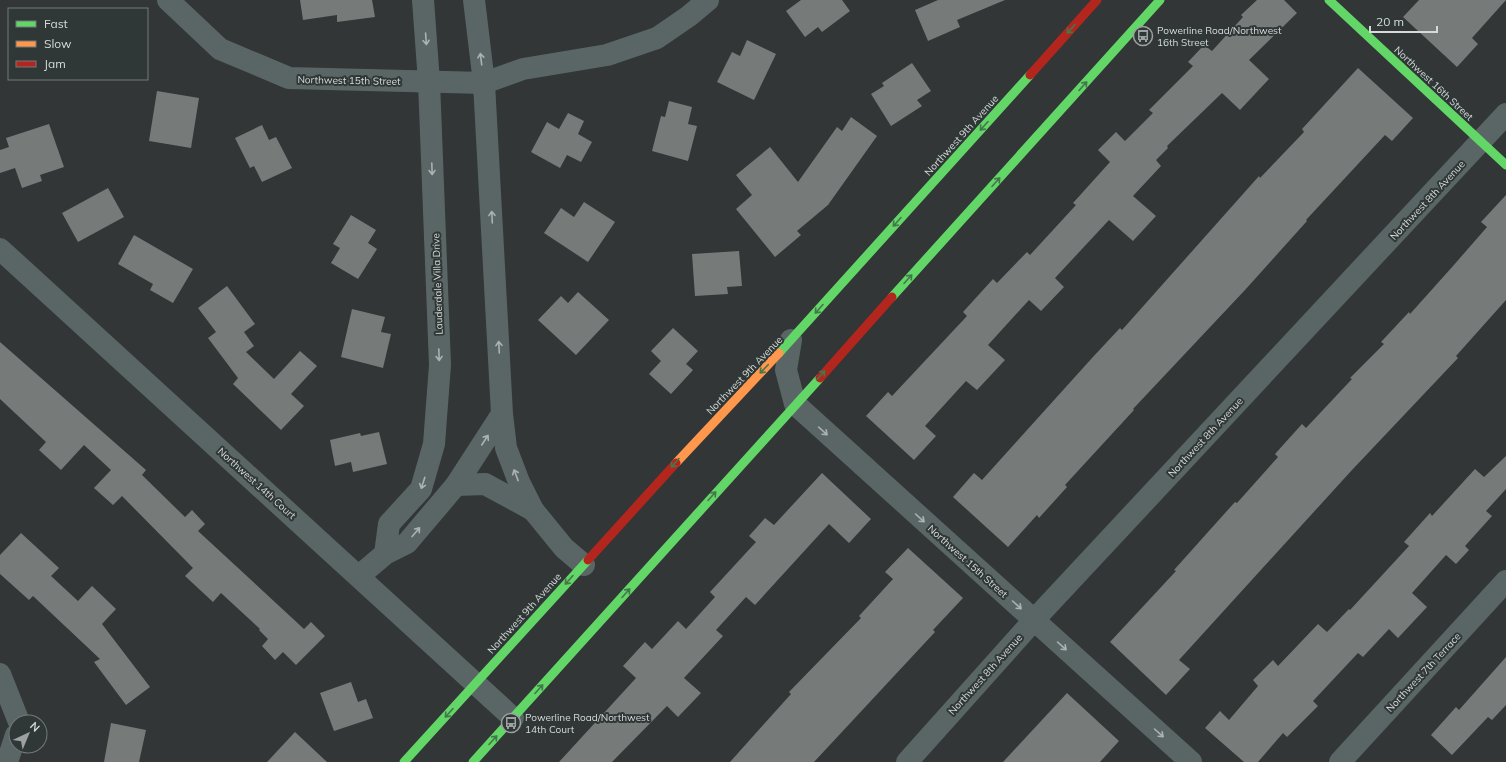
<svg xmlns="http://www.w3.org/2000/svg" width="1506" height="762" font-family="Mulish,sans-serif">
<rect width="100%" height="100%" fill="#323636"/>
<!-- building -->
<g fill="#767a79">
<polygon points="300,0 372,0 375,17 337,22 337,15 303,20"/>
<polygon points="801,0 842,0 850,11 822,32 818,27 805,37 786,11"/>
<polygon points="938,0 1005,0 957,20 960,27 928,41 915,10"/>
<polygon points="1257,0 1284,0 1297,13 1249,60 1269,79 1240,110 1222,93 1167,146 1168,148 1156,160 1161,166 1133,196 1156,216 1133,241 1109,220 1055,278 1064,287 1041,311 1029,300 988,345 1005,360 977,390 966,381 925,426 936,436 914,460 866,416 888,392 892,396 967,316 963,312 993,279 997,283 1027,252 1030,255 1076,205 1073,203 1110,162 1098,150 1116,132 1125,141 1153,113 1149,110 1193,66 1188,62 1204,45 1212,51 1243,17 1241,15"/>
<polygon points="1419,0 1506,0 1472,38 1478,44 1457,67 1403,17"/>
<polygon points="747,40 776,54 754,100 717,82 732,52 740,56"/>
<polygon points="912,63 931,91 917,100 922,106 891,126 871,94 884,86 882,83"/>
<polygon points="1358,68 1413,118 1392,141 1385,135 1306,220 1307,221 1245,290 1133,409 1134,410 1065,485 1067,487 1039,518 1037,515 1008,547 953,497 974,473 982,480 1092,358 1120,328 1122,330 1259,176 1260,178 1304,132 1302,129"/>
<polygon points="157,91 199,98 191,148 149,141"/>
<polygon points="669,101 692,107 688,124 697,126 688,161 652,151 661,116 665,117"/>
<polygon points="568,113 584,121 578,134 592,142 581,162 567,155 560,168 531,152 547,122 559,129"/>
<polygon points="851,117 877,136 828,205 797,231 801,235 775,257 736,209 752,195 736,175 770,147 798,182 837,127 842,131"/>
<polygon points="49,124 64,167 40,175 42,181 22,188 15,168 0,173 0,150 9,147 6,138"/>
<polygon points="262,125 269,140 276,137 292,168 262,182 254,166 250,168 235,138"/>
<polygon points="108,188 124,217 78,242 62,213"/>
<polygon points="1506,195 1506,300 1456,356 1458,358 1352,470 1179,660 1190,669 1166,695 1110,642 1176,571 1174,570 1208,532 1235,502 1237,503 1278,457 1275,454 1302,424 1306,428 1352,379 1350,378 1384,344 1381,342 1409,312 1410,314 1453,266 1487,227 1481,222"/>
<polygon points="584,202 615,222 588,262 544,233 561,208 574,217"/>
<polygon points="351,215 376,230 368,243 377,249 358,279 331,263 340,248 333,244"/>
<polygon points="134,235 193,269 173,303 150,290 153,284 118,264"/>
<polygon points="739,251 742,286 727,287 728,294 695,296 692,254"/>
<polygon points="227,286 255,324 244,332 254,346 246,352 274,379 300,351 317,366 291,394 304,406 281,430 233,384 238,378 208,338 216,332 198,308"/>
<polygon points="578,292 609,320 576,355 538,320 561,296 568,303"/>
<polygon points="352,309 385,317 381,332 391,334 383,368 341,357"/>
<polygon points="673,328 698,351 686,364 693,370 671,394 649,374 661,361 651,351"/>
<polygon points="0,342 146,470 142,475 185,517 192,510 205,524 198,531 304,629 311,622 325,636 296,665 283,652 275,660 262,646 268,639 259,630 260,629 221,593 213,602 185,576 193,568 122,496 113,505 94,488 111,470 84,445 61,470 39,450 46,442 0,399"/>
<polygon points="379,432 387,464 353,472 351,462 335,466 330,440 360,433 361,436"/>
<polygon points="1506,456 1506,489 1486,511 1492,516 1465,546 1469,550 1456,564 1446,555 1412,593 1427,607 1398,638 1389,629 1363,657 1358,653 1313,701 1318,706 1287,737 1283,733 1258,762 1244,762 1205,728 1220,711 1229,720 1258,686 1253,680 1273,660 1278,666 1318,624 1327,632 1349,609 1350,610 1409,546 1404,542 1430,513 1432,516 1475,469 1484,477"/>
<polygon points="822,473 871,519 849,543 829,524 755,605 746,597 716,630 723,636 684,678 701,693 678,717 667,706 612,762 559,762 636,678 623,666 645,642 652,649 678,621 686,629 715,597 710,592 756,542 749,536 765,518 774,525"/>
<polygon points="21,533 59,568 51,576 78,601 92,586 116,609 102,624 150,687 126,705 94,662 100,659 33,596 29,600 0,574 0,555"/>
<polygon points="908,548 963,598 933,630 935,632 814,762 730,762 791,694 789,692 861,618 859,616 893,579 885,572"/>
<polygon points="1506,657 1506,705 1492,720 1488,717 1452,755 1431,735 1456,707 1459,710"/>
<polygon points="351,682 358,702 366,699 373,718 334,731 320,693"/>
<polygon points="1067,693 1119,741 1100,762 1003,762"/>
<polygon points="111,723 146,730 139,762 104,762"/>
<polygon points="295,732 327,762 267,762"/>
</g>
<g fill="none" stroke-linecap="round" stroke-linejoin="round">
<!-- street -->
<g stroke="#5a6665" stroke-width="22">
<polyline points="168,0 220,49 289,78 484,83 523,69 607,55 657,38 689,16 708,0"/>
<polyline points="474,0 484,83 502,414 506,448 519,482 533,510 564,548 584,565"/>
<polyline points="0,249 513,718"/>
<polyline points="791,340 786,370 795,404 1191,762"/>
<polyline points="456,485 485,484 533,510"/>
<polyline points="385,554 389,524 421,489 434,444 440,365 429,82 423,0"/>
<polyline points="359,576 385,554 407,543 456,485 502,414"/>
<polyline points="0,674 19,722"/>
<polyline points="7,762 16,735"/>
<polyline points="907,762 1034,620 1506,114"/>
<polyline points="1340,762 1506,581"/>
</g>
<!-- fast -->
<g stroke="#63d668" stroke-width="9">
<polyline points="1329,0 1506,165"/>
<polyline points="892,297 1160,0"/>
<polyline points="779,353 1030,75"/>
<polyline points="404,762 588,560"/>
<polyline points="473,762 820,378"/>
</g>
<!-- slow -->
<polyline stroke="#ff974d" stroke-width="9" points="676,463 779,353"/>
<!-- jam -->
<g stroke="#b3261e" stroke-width="9">
<polyline points="1030,75 1097,0"/>
<polyline points="820,378 892,297"/>
<polyline points="588,560 676,463"/>
</g>
</g>
<!-- one-way arrows -->
<defs><path id="oneway-shaft" d="M-6 0H5M1.5-3L5.5 0L1.5 3" fill="none" stroke-width="1.6" stroke-linecap="round" stroke-linejoin="round"/></defs>
<g stroke="#44774b">
<use href="#oneway-shaft" transform="translate(1071 29) rotate(132)"/>
<use href="#oneway-shaft" transform="translate(1083 86) rotate(-48)"/>
<use href="#oneway-shaft" transform="translate(984 126) rotate(132)"/>
<use href="#oneway-shaft" transform="translate(996 182) rotate(-48)"/>
<use href="#oneway-shaft" transform="translate(897 222) rotate(132)"/>
<use href="#oneway-shaft" transform="translate(908 279) rotate(-48)"/>
<use href="#oneway-shaft" transform="translate(819 309) rotate(132)"/>
<use href="#oneway-shaft" transform="translate(764 369) rotate(134)"/>
<use href="#oneway-shaft" transform="translate(821 375) rotate(-48)"/>
<use href="#oneway-shaft" transform="translate(675 463) rotate(132)"/>
<use href="#oneway-shaft" transform="translate(712 496) rotate(-48)"/>
<use href="#oneway-shaft" transform="translate(569 580) rotate(132)"/>
<use href="#oneway-shaft" transform="translate(626 593) rotate(-48)"/>
<use href="#oneway-shaft" transform="translate(539 689) rotate(-48)"/>
<use href="#oneway-shaft" transform="translate(449 713) rotate(132)"/>
<use href="#oneway-shaft" transform="translate(493 740) rotate(-48)"/>
</g>
<g stroke="#abb2b1">
<use href="#oneway-shaft" transform="translate(426 39) rotate(86)"/>
<use href="#oneway-shaft" transform="translate(481 59) rotate(-97)"/>
<use href="#oneway-shaft" transform="translate(432 169) rotate(88)"/>
<use href="#oneway-shaft" transform="translate(492 217) rotate(-93)"/>
<use href="#oneway-shaft" transform="translate(499 347) rotate(-93)"/>
<use href="#oneway-shaft" transform="translate(439 355) rotate(88)"/>
<use href="#oneway-shaft" transform="translate(823 431) rotate(42)"/>
<use href="#oneway-shaft" transform="translate(485 440) rotate(-57)"/>
<use href="#oneway-shaft" transform="translate(516 475) rotate(-111)"/>
<use href="#oneway-shaft" transform="translate(423 483) rotate(108)"/>
<use href="#oneway-shaft" transform="translate(920 518) rotate(42)"/>
<use href="#oneway-shaft" transform="translate(416 532) rotate(-50)"/>
<use href="#oneway-shaft" transform="translate(1017 605) rotate(42)"/>
<use href="#oneway-shaft" transform="translate(1062 646) rotate(42)"/>
<use href="#oneway-shaft" transform="translate(1159 733) rotate(42)"/>
</g>
<!-- icons -->
<defs>
<symbol id="bus-ring" viewBox="-11 -11 22 22"><circle r="9.5" fill="#303837" stroke="#9da1a1" stroke-width="1.5"/><path d="M-5-6H5V4H4V6H2V4H-2V6H-4V4H-5ZM-3.5-4V0h7V-4ZM-3.5 1.2v1.5H-2V1.2ZM2 1.2v1.5H3.5V1.2Z" fill="#9da1a1"/></symbol>
</defs>
<g fill-rule="evenodd">
<use href="#bus-ring" x="1132" y="25" width="22" height="22"/>
<use href="#bus-ring" x="500" y="712" width="22" height="22"/>
</g>
<g text-anchor="middle" stroke-width="4" stroke-linejoin="round" paint-order="stroke">
<!-- poi labels -->
<g font-size="10" fill="#d6dbda" stroke="#303837" text-anchor="start">
<text x="1157" y="34">Powerline Road/Northwest<tspan x="1157" dy="12">16th Street</tspan></text>
<text x="525" y="721">Powerline Road/Northwest<tspan x="525" dy="12">14th Court</tspan></text>
</g>
<!-- street labels -->
<g font-size="10" fill="#d6dbda" stroke="#303837">
<text transform="translate(349 80) rotate(1)" y="4">Northwest 15th Street</text>
<text transform="translate(1434 83) rotate(43)" y="4">Northwest 16th Street</text>
<text transform="translate(961 135) rotate(-48)" y="4">Northwest 9th Avenue</text>
<text transform="translate(1427 200) rotate(-47)" y="4">Northwest 8th Avenue</text>
<text transform="translate(437 284) rotate(-92)" y="4">Lauderdale Villa Drive</text>
<text transform="translate(744 375) rotate(-46)" y="4">Northwest 9th Avenue</text>
<text transform="translate(1205 437) rotate(-47)" y="4">Northwest 8th Avenue</text>
<text transform="translate(257 483) rotate(42)" y="4">Northwest 14th Court</text>
<text transform="translate(968 561) rotate(42)" y="4">Northwest 15th Street</text>
<text transform="translate(524 613) rotate(-48)" y="4">Northwest 9th Avenue</text>
<text transform="translate(1423 672) rotate(-47)" y="4">Northwest 7th Terrace</text>
<text transform="translate(985 674) rotate(-48)" y="4">Northwest 8th Avenue</text>
</g>
</g>
<!-- legend -->
<rect x="8" y="8" width="140" height="72" fill="#303837" stroke="#727978"/>
<rect x="16" y="21" width="20" height="6" fill="#63d668" stroke="#727978"/>
<text x="44" y="28" font-size="12" fill="#d6dbda">Fast</text>
<rect x="16" y="41" width="20" height="6" fill="#ff974d" stroke="#727978"/>
<text x="44" y="48" font-size="12" fill="#d6dbda">Slow</text>
<rect x="16" y="61" width="20" height="6" fill="#b3261e" stroke="#727978"/>
<text x="44" y="68" font-size="12" fill="#d6dbda">Jam</text>
<!-- north arrow -->
<g transform="translate(28 734) rotate(44)"><circle r="19" fill="#303837" stroke="#727978"/>
<path d="M0-3L7 15L0 10L-7 15Z" fill="#9da1a1"/>
<text y="-6" font-size="11" font-weight="bold" text-anchor="middle" fill="#d6dbda">N</text>
</g>
<!-- scale -->
<path d="M1370 26v6h67v-6" fill="none" stroke="#d6dbda" stroke-width="2"/>
<text x="1376" y="26" font-size="12" fill="#d6dbda" stroke="#303837" stroke-width="3" paint-order="stroke">20 m</text>
</svg>
